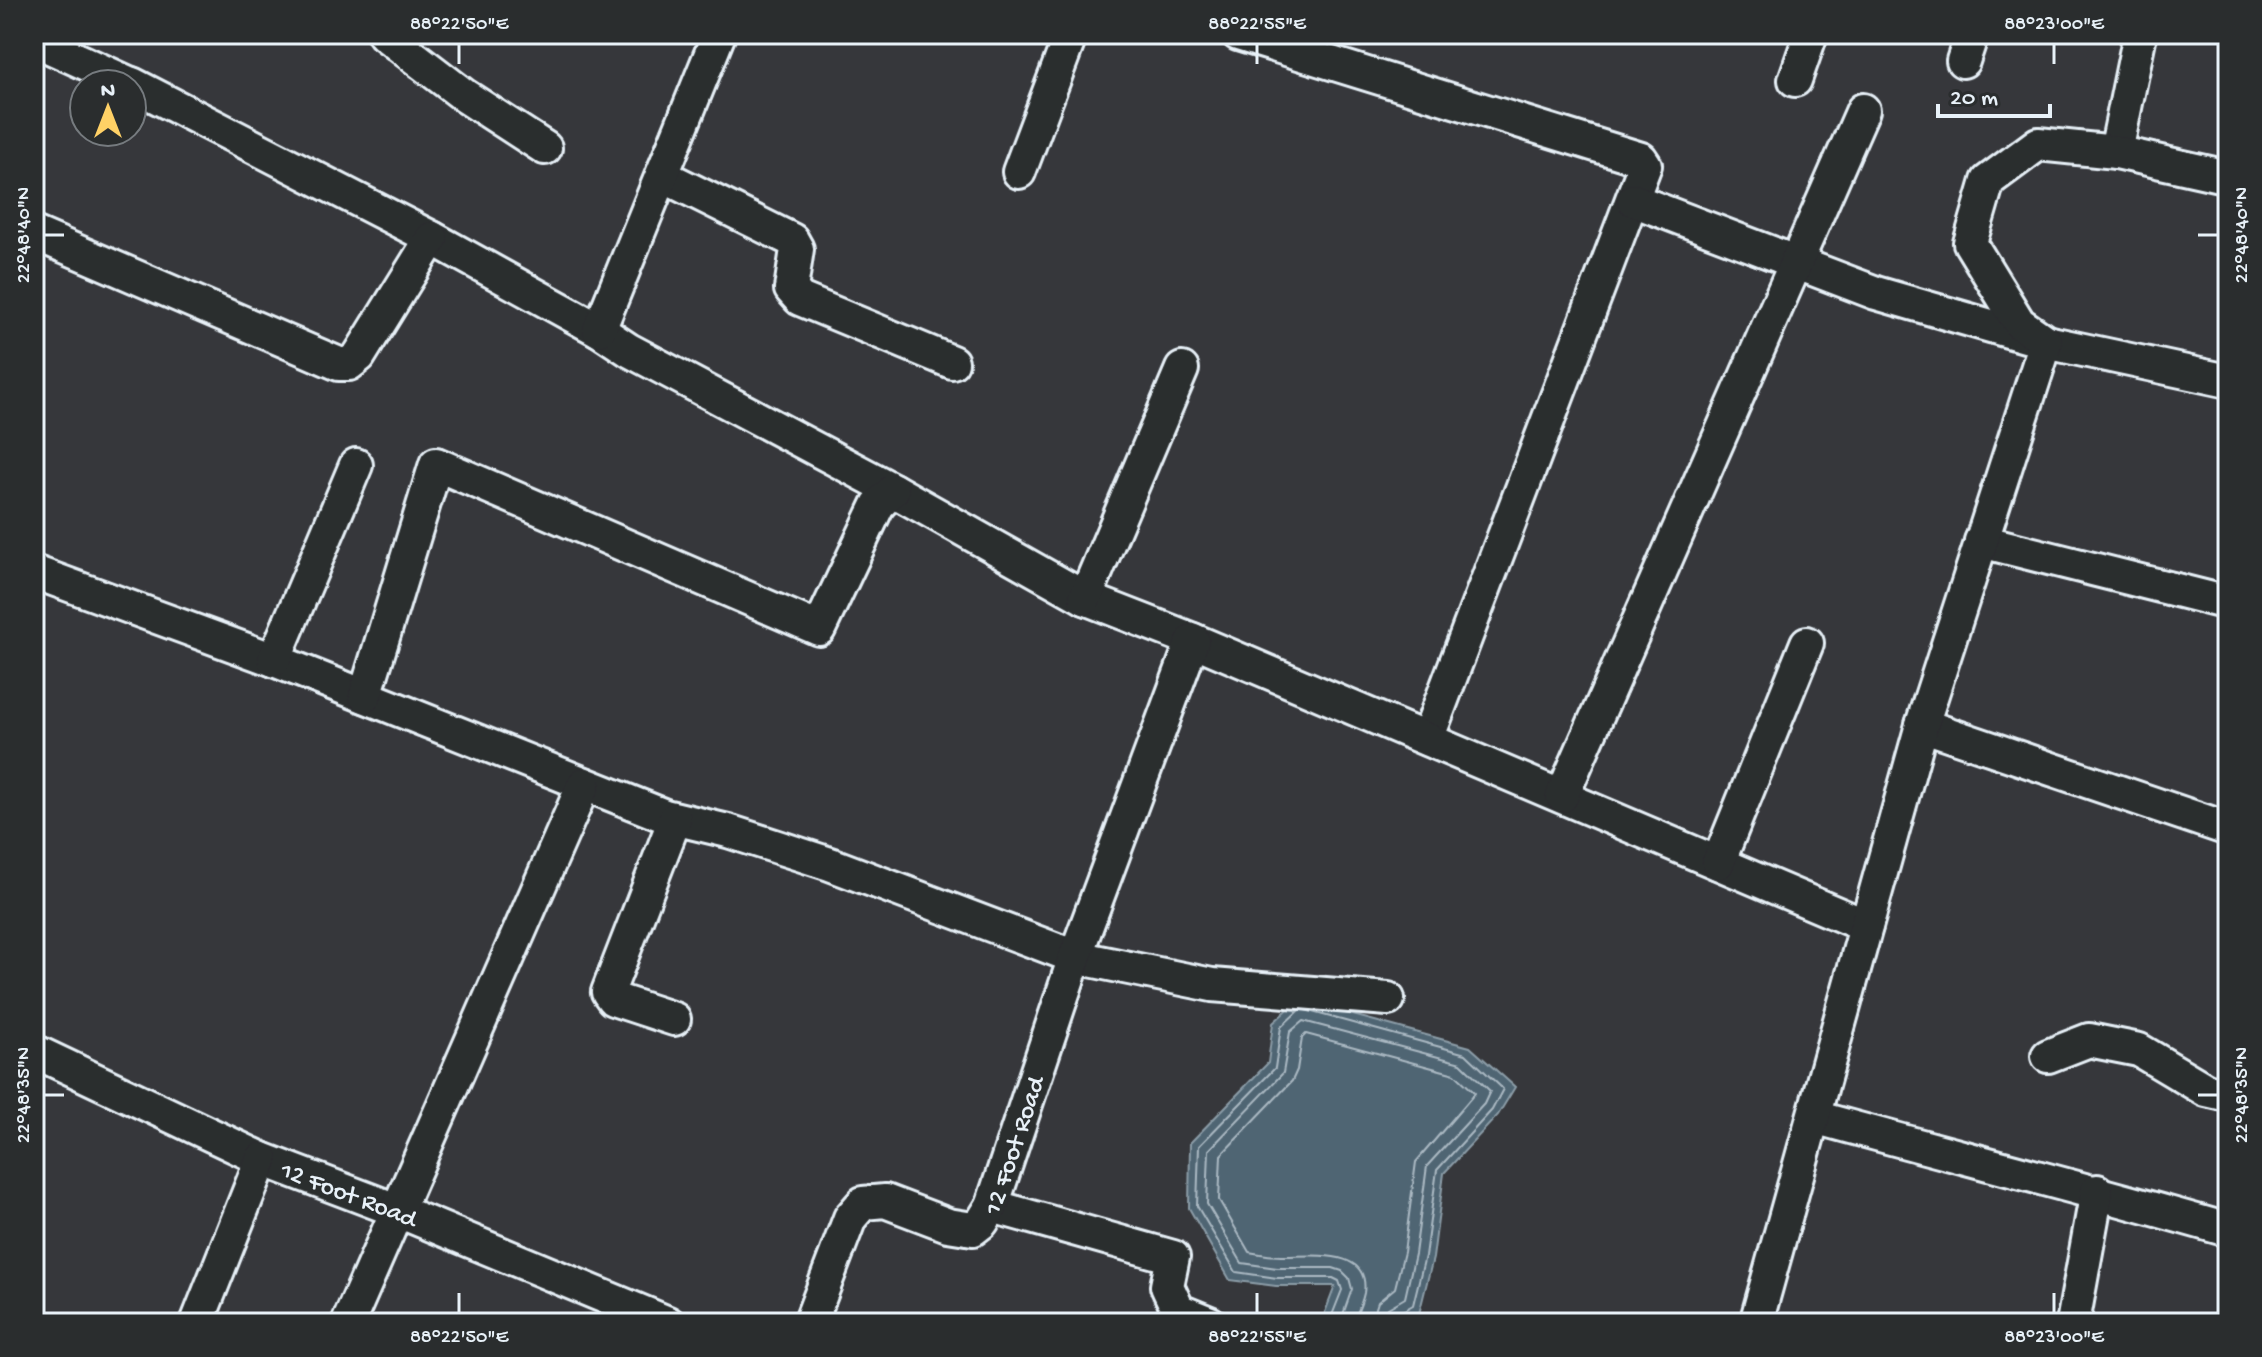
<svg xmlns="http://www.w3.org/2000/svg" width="2262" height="1357" font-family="'Gochi Hand',sans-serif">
<rect width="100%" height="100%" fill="#36373b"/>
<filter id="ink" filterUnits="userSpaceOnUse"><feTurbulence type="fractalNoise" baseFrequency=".0125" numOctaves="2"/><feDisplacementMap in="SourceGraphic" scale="16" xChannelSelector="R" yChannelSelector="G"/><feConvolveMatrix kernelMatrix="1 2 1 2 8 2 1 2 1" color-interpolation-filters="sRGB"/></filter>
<g filter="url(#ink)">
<!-- water -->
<polygon fill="#4f6573" stroke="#8c9da8" stroke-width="2" points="1298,1000 1470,1047 1515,1087 1498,1115 1444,1173 1433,1258 1419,1314 1390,1323 1321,1323 1335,1286 1276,1286 1230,1280 1189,1208 1190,1143 1268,1063 1273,1023"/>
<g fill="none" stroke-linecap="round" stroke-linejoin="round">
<!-- shore -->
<g stroke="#abb9c3" stroke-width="2">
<polyline points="1299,1010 1281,1027 1275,1068 1199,1146 1197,1206 1236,1272 1277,1278 1333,1278 1339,1281 1342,1290 1329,1323"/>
<polyline points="1305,1010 1466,1054 1503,1089 1492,1110 1437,1170 1425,1256 1413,1305 1397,1314 1394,1323"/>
<polyline points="1340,1323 1352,1289 1349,1278 1342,1271 1333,1268 1277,1268 1242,1263 1207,1204 1209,1150 1283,1073 1290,1032 1303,1021 1461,1063 1490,1091 1484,1104 1427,1166 1415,1254 1405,1298 1388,1308 1383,1323"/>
<path d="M1353,1323C1357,1314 1362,1303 1364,1293C1371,1246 1308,1257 1281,1256C1270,1256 1260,1254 1249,1252L1219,1200L1221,1155L1292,1081L1297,1070L1302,1038L1306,1034L1455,1074L1475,1093L1416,1162L1404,1252L1395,1288L1378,1302L1371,1323"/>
</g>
<defs>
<g id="minor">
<polyline points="44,34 52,48 131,84"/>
<polyline points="384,34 465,96 545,148"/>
<polyline points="1238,34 1641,159 1645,165 1427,739"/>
<polyline points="1963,61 1972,34"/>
<polyline points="1795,80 1811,34"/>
<polyline points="132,84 432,238 599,330 629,350 893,490 1085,598 1193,640 1866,926"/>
<polyline points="2116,152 2140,34"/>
<polyline points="1019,172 1071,34"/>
<polyline points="663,176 792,240 797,249 791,289 800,299 952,362"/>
<polyline points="1633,200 1876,293 2046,342 2228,381"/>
<polyline points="34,233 339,364 349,364 359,356 432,238"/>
<polyline points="599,330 719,34"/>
<polyline points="1981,541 2228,603"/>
<polyline points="34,572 274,660 665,816 728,831 830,864 1075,957 1212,985 1388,999"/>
<polyline points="1085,598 1182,369"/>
<polyline points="274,660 356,465"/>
<polyline points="365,696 436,464 819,629 878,505 893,490"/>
<polyline points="1922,725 2228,829"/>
<polyline points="1562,796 1863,110"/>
<polyline points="1718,863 1807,643"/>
<polyline points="674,1019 613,999 608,992 675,819"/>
<path id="s1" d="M34,1051L262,1159L396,1210L668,1323"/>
<polyline points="2048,1056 2089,1040 2139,1050 2206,1090 2228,1095"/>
<path d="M1814,1117C1952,1155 2090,1190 2228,1230"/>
<polyline points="992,1206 1173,1257 1167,1286 1178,1310 1210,1323"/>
<polyline points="197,1323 262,1159"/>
<polyline points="348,1323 584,784"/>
<path id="s2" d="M810,1323L850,1218L863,1203L885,1201L948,1225L973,1229L982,1222L992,1206L1075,957L1193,640"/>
<polyline points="1756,1323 1922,725 2046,342 2019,323 1970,243 1988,181 2038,144 2116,152 2228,177"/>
<polyline points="2073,1323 2097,1191"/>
</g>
</defs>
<!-- minor casing -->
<use href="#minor" stroke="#e8f1f8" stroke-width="38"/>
<!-- minor -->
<use href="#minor" stroke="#2a2d2e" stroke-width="32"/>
</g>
</g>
<!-- ticks -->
<path fill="none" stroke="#e8f1f8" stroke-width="3" d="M459,44V64M1257,44V64M2054,44V64M44,235H64M2198,235H2218M44,1095H64M2198,1095H2218M459,1293V1313M1257,1293V1313M2054,1293V1313"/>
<g text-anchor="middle" stroke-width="6" stroke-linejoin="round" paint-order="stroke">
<!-- street labels -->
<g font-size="26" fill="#e8f1f8" stroke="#2a2d2e">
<text dy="9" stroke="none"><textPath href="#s2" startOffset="342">12 Foot Road</textPath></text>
<text dy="9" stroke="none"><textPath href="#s1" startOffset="346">12 Foot Road</textPath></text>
</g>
</g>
<!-- margin -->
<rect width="2262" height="1357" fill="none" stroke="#2a2d2e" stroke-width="88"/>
<!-- north arrow -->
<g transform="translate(108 108)"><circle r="38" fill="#2a2d2e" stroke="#767b7f" stroke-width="2"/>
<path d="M0-6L14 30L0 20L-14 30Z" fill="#ffd166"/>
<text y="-12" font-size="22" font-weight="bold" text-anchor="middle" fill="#e8f1f8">N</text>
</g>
<!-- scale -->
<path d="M1938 104v12h112v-12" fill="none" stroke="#e8f1f8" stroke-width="4"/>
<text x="1950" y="104" font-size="24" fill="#e8f1f8" stroke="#2a2d2e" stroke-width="6" paint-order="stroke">20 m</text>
<rect x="44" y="44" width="2174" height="1269" fill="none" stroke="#e8f1f8" stroke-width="3"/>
<g font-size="20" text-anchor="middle" fill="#e8f1f8">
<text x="459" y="29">88°22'50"E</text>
<text x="1257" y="29">88°22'55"E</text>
<text x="2054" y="29">88°23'00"E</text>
<text transform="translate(22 235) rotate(-90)" y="7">22°48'40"N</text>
<text transform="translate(2240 235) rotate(-90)" y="7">22°48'40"N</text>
<text transform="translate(22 1095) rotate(-90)" y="7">22°48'35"N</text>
<text transform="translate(2240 1095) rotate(-90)" y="7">22°48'35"N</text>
<text x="459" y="1342">88°22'50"E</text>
<text x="1257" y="1342">88°22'55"E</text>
<text x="2054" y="1342">88°23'00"E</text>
</g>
</svg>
